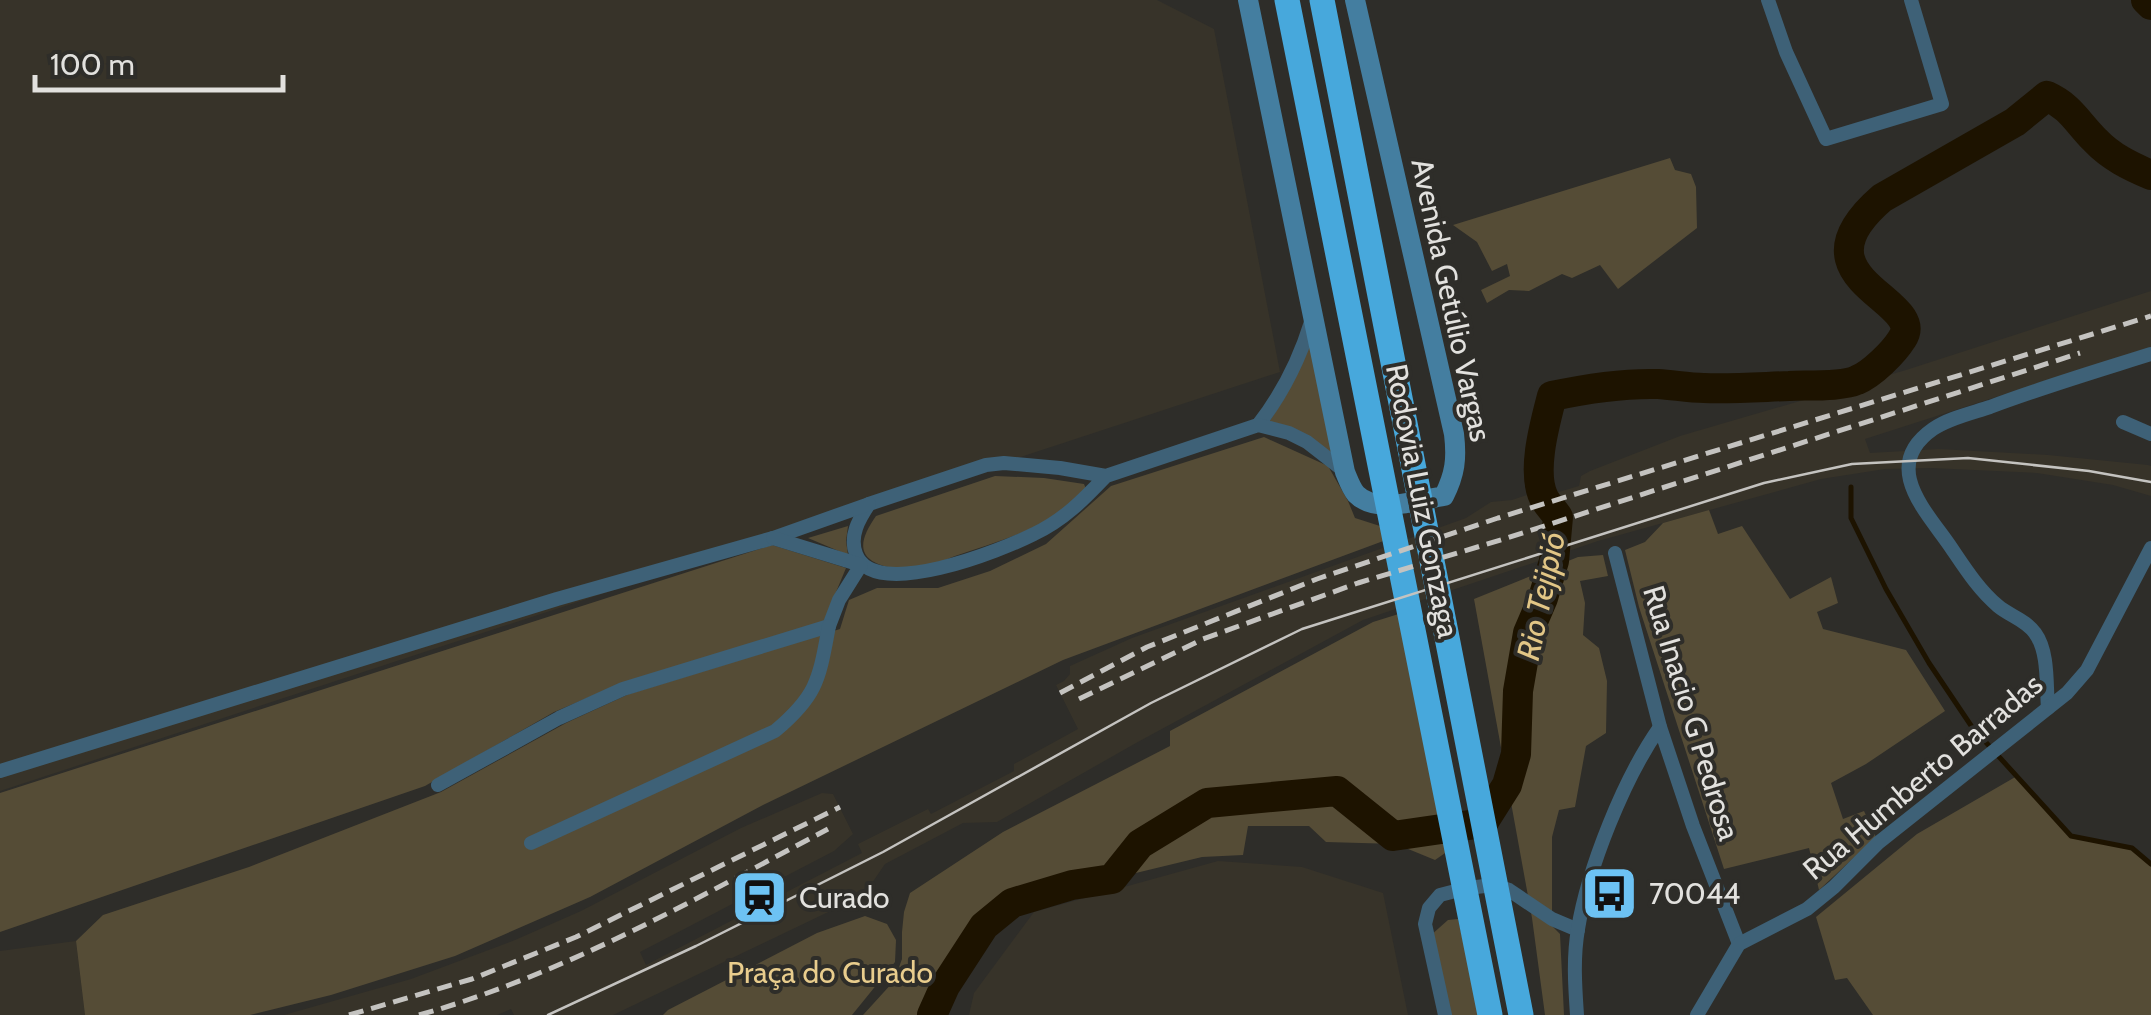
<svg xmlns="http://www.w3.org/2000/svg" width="2151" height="1015" font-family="Cabin,sans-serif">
<rect width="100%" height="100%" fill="#2e2d29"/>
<!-- built -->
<g fill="#373329">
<polygon points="0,0 1157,0 1214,29 1280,372 0,791"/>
<polygon points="2151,291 2151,347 1865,439 1870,453 1939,449 2048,455 2148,465 2151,466 2151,496 2113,485 2037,473 1931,468 1885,469 1821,479 1663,523 1598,541 1363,620 1136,743 997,822 963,823 885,864 872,883 847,903 613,1015 514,1015 511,1009 497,1015 284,1015 411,979 515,940 581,911 741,828 822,793 833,794 853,834 834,851 640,952 646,965 862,853 858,844 928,809 931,814 1014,771 1014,764 1078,729 1056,685 1064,681 1070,674 1070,666 1132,638 1466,518 1491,502 1512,500 1547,488 1552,494 1579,486 1581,476 1590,471 1680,436 1906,370"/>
<polygon points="1218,861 1302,867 1383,893 1408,1015 969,1015 974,993 1034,912"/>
<polygon points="76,941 85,1015 0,1015 0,951"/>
</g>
<!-- green -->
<g fill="#554c36">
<polygon points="1670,158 1675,170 1691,174 1696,187 1697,228 1618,289 1600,265 1572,278 1562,274 1529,291 1509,290 1487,303 1481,290 1510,276 1507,264 1492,271 1477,242 1453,225"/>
<polygon points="1313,332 1338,460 1269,422 1285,397"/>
<polygon points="1264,437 1328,466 1348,501 1355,518 1380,526 1386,540 1063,660 763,805 590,897 455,956 331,995 250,1015 85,1015 76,941 103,915 249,867 441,792 566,723 629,694 840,629 849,600 877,588 938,588 990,571 1046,544 1111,486"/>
<path d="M995,476L1044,478L1084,484L1086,489C1053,528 1002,540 955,556C942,561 925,570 911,571C904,572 895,569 888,567C854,559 860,539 876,516Z"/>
<polygon points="1709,510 1718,534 1742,526 1790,599 1831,577 1838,603 1817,612 1823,629 1906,650 1945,711 1866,764 1831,783 1843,819 1864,811 1876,837 1819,890 1809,848 1724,869 1639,607 1625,550 1645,542 1663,523"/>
<polygon points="848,526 846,541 848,555 808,538"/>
<polygon points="772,545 846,568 824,621 618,685 554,712 425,786 0,932 0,793"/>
<polygon points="1603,555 1608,576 1580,581 1585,603 1583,635 1599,648 1607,681 1606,733 1586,746 1575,807 1559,810 1552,837 1552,926 1560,934 1564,1015 1545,1015 1532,918 1474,599 1578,557"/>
<polygon points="1405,612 1451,849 1435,860 1396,844 1326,842 1309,826 1248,826 1243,855 1202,857 1012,903 984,926 945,986 932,1015 863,1015 894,981 902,959 902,932 904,912 910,893 1003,832 1170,746 1170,731 1373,622"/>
<polygon points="2017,776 2071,836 2132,848 2151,864 2151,1015 1873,1015 1847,978 1835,980 1816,917 1917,834"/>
<polygon points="865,916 887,924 896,940 895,962 852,1015 663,1015 668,1010 817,933"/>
<polygon points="1458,919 1480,1015 1448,1015 1430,936 1448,920"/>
</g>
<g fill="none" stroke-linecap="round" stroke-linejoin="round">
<!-- stream -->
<polyline stroke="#1d1300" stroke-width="5" points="1851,487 1851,518 1886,589 1929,663 1972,727 2071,836 2132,848 2151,864"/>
<!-- river -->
<g stroke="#1d1300" stroke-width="30">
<polyline points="2146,0 2151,5"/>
<path d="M932,1015L945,986L984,926L1012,903L1072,885L1112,879L1140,844L1207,803L1337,791L1393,836L1483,823L1507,785L1516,754L1518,691L1528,633L1543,598L1554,561L1558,517C1554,511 1547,504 1544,498C1531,472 1545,423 1552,396C1585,389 1624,383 1658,384C1674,385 1689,388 1704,388C1732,389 1760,387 1789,386C1806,385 1842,387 1857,380C1872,374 1894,352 1902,339C1929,299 1787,280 1882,198L2015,122L2047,96C2071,107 2077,122 2095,140C2111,157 2130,166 2151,175"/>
</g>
<!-- street -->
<g stroke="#3e6177" stroke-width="14">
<polyline points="1768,0 1786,52 1826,139 1942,104 1911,0"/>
<polyline points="2123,422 2151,434"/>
<path d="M1258,425C1283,393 1299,361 1311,322"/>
<path d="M1106,476C1084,499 1064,520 1034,534C1002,550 874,602 856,554C849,536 859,519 869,504L986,465L1004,463L1060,468L1106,476L1258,425L1289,433L1307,442L1343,470"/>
<polyline points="1615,553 1660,727 1693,826 1739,944"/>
<path d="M2048,708C2046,685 2049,652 2035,633C2026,620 2010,616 1998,606C1978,589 1965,568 1950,546C1926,511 1880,466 1933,429C1949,418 1972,413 1990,407C2043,387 2097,371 2151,354"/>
<polyline points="0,771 557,599 773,538 869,504"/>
<polyline points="438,785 559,718 623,689 829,626 839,600 861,565 773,538"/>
<path d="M531,843L775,731C818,695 819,679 829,626"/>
<polyline points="1445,1015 1425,924 1429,908 1440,895 1467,888 1494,885 1509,890 1552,919 1578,930"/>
<path d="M1577,1015C1575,986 1573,958 1578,929C1588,868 1624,778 1660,727"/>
<polyline points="1697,1015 1739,944 1807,909 1834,887 1878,843 2067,693 2087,670 2151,548"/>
</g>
<!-- secondary -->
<path stroke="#447ea0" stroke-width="20" d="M1248,0L1345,472C1348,479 1351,488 1356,494C1376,515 1419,500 1444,496C1455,474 1457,459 1454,434L1355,0"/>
<!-- highway -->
<g stroke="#47a8dc" stroke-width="25">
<polyline points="1287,0 1490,1015"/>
<polyline points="1322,0 1521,1015"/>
</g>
<!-- tram -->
<polyline stroke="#c4c3c0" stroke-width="2.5" points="548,1015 696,946 883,852 1151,703 1302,629 1764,483 1852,464 1968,458 2089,471 2151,482"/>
<!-- rail -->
<g stroke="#c4c3c0" stroke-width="5" stroke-dasharray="15 8" stroke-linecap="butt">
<polyline points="1060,693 1147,647 1317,579 1498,518 2151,316"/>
<polyline points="1079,699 1203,639 1358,583 1504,539 2080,353"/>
<polyline points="349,1015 472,979 576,937 840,807"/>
<path d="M419,1015C565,974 695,899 828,829"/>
</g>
</g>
<!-- icons -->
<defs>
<symbol id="bus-square" viewBox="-11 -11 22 22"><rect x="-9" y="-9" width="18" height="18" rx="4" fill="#6dc2f3" stroke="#2e2d29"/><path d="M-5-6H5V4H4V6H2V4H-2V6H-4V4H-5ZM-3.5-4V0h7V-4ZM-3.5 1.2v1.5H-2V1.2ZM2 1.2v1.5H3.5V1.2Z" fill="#111"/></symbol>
<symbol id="station-square" viewBox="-11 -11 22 22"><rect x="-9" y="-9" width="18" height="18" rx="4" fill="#6dc2f3" stroke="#2e2d29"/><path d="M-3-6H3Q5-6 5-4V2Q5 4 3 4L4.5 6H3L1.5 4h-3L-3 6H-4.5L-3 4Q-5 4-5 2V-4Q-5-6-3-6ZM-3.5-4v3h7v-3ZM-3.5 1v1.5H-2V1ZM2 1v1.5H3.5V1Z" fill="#111"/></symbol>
</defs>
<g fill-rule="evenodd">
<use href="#bus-square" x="1578" y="862" width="63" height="63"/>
<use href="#station-square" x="728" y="866" width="63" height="63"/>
</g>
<g text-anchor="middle" stroke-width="8" stroke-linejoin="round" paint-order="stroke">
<!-- street labels -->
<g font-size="30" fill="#e2e1de" stroke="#2e2d29">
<text transform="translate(1451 300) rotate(78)" y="10">Avenida Getúlio Vargas</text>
<text transform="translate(1422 501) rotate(79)" y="10">Rodovia Luiz Gonzaga</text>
<text transform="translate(1691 713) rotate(73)" y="10">Rua Inacio G Pedrosa</text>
<text transform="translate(1923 777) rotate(-40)" y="10">Rua Humberto Barradas</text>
</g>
<!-- poi labels -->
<g font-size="30" fill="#e2e1de" stroke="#2e2d29" text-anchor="start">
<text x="1649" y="904">70044</text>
<text x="799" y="908">Curado</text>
</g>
<!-- park labels -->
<g font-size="30" fill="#e9cd8d" stroke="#2e2d29">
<text x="830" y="983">Praça do Curado</text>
</g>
<!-- water labels -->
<g font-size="32" font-style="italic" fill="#e2c686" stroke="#2e2d29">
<text transform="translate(1541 596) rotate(-78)" y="11">Rio Tejipió</text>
</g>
</g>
<!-- scale -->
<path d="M35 75v15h248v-15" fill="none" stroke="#e2e1de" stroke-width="5"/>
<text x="50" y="75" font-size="30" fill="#e2e1de" stroke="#2e2d29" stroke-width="8" paint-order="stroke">100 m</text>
</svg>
